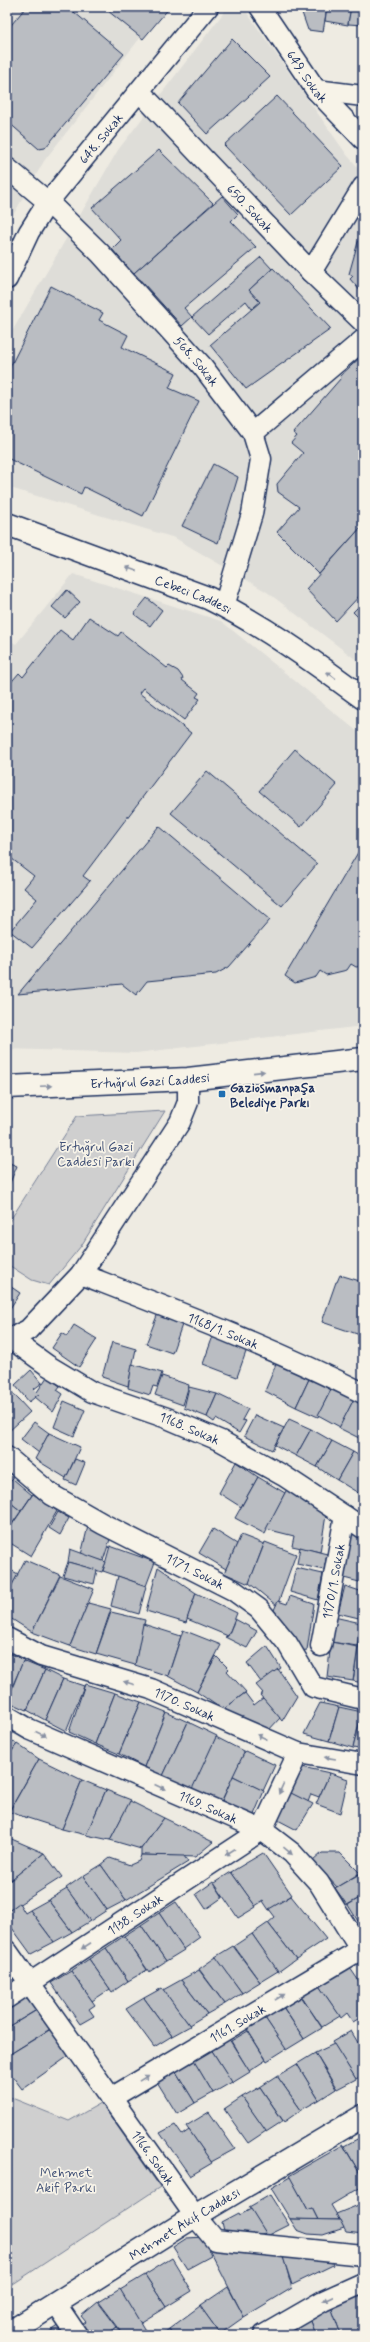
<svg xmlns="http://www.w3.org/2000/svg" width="370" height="2342" font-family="Mynerve,sans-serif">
<rect width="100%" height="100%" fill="#eeebe2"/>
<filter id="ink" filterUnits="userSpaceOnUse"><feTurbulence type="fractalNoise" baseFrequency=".025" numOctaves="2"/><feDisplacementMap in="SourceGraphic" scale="8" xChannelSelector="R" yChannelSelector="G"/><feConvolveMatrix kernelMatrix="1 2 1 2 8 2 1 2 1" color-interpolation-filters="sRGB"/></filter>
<g filter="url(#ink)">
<!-- built -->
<g fill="#deddd8">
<polygon points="7,7 174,7 147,29 44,161 7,226"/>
<polygon points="228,7 243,7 347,155 363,173 363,665 267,592 175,538 7,487 7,340 118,150"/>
<polygon points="73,574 221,621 363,736 363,1026 136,1053 7,1049 7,638 16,644"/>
</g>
<!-- green -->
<g fill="#cfcfcf" stroke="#757f96">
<polygon points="165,1111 81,1246 49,1285 32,1280 7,1264 7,1225 77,1116"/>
<polygon points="7,2096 69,2121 101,2103 160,2187 7,2288"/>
</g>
<!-- building -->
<g fill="#babdc2" stroke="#1b2f5e">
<polygon points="26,7 68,7 124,54 45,148 39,149 7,121 7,30"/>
<polygon points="103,7 170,7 143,39"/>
<polygon points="300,7 327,7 323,32 308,30"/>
<polygon points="327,7 351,7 348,25 325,21"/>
<polygon points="351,7 363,7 363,25 348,24"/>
<polygon points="232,39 270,77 207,134 178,103"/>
<polygon points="277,96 343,166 291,215 224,145"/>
<polygon points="159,150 213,203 133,274 112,249 121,240 92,208"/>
<polygon points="222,196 238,214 231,221 256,247 184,308 192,317 182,326 134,273"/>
<polygon points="363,224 363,292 362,293 350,279 353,276 349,274"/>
<polygon points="261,257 272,269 249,290 260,302 252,309 246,301 208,334 192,317"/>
<polygon points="273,268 331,329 246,389 210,345 260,302 249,290"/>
<polygon points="51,286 103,313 99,320 128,335 122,347 176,373 169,388 199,401 143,516 84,487 81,494 7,458 7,373"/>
<polygon points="363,355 363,525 319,574 277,532 299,507 278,492 277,484 303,453 291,443 297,436 293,433 341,378 340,376"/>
<polygon points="213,464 238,477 218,543 182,526"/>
<polygon points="363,525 363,592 336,621 306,589"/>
<polygon points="67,590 80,602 65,618 52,607"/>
<polygon points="147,598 162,610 150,626 134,614"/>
<polygon points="363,602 363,622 353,612"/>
<polygon points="89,617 118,636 121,632 167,668 169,666 178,671 183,678 182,680 199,693 196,697 200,699 184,720 143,688 139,693 191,733 83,876 90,881 32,948 10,931 37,899 24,888 34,876 7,855 7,687 19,673 23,677 60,630 73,640"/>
<polygon points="295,749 337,785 301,827 259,791"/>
<polygon points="207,771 317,864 282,906 171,813"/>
<polygon points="159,826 270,920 229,967 216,974 147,981 136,995 122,984 18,994"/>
<polygon points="363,844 363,966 356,967 351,964 347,970 326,975 320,971 316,977 295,983 285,976"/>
<polygon points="7,1162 17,1166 7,1190"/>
<polygon points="340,1275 363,1282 363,1336 322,1322 336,1282 337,1282"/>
<polygon points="7,1284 20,1293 7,1313"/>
<polygon points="158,1313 183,1322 172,1353 146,1344"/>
<polygon points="74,1325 97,1339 79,1367 52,1348 62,1333 67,1336"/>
<polygon points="213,1336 247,1349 237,1377 203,1364"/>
<polygon points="112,1342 136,1349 128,1386 102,1377"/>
<polygon points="277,1362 310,1377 296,1407 265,1391"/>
<polygon points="132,1364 162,1373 157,1387 153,1386 150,1395 128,1388"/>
<polygon points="31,1370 42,1383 34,1389 39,1394 29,1402 15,1385"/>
<polygon points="162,1376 189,1385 183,1405 155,1395"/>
<polygon points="47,1377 60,1386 57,1390 63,1394 53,1412 35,1397 39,1394 37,1392"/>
<polygon points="310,1377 332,1387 318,1417 296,1407"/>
<polygon points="333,1386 355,1397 340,1427 318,1415"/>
<polygon points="7,1387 30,1412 8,1432 7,1430"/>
<polygon points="189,1387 217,1394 207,1417 184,1408"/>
<polygon points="217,1394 248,1409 242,1420 246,1421 239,1433 216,1419 214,1422 207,1417"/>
<polygon points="355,1397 363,1402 363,1440 339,1428"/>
<polygon points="64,1401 85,1410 74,1436 54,1427"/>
<polygon points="255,1415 284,1428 272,1450 244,1436"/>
<polygon points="289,1419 311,1429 296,1456 275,1445"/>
<polygon points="34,1422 49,1433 39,1453 21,1439"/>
<polygon points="311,1429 332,1441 317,1467 296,1456"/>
<polygon points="49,1433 80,1447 66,1478 35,1459"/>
<polygon points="332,1441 353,1452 337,1480 317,1467"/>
<polygon points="353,1452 363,1458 363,1489 360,1494 337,1480"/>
<polygon points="75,1459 85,1463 76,1485 65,1480"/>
<polygon points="236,1462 258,1477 241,1507 219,1493"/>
<polygon points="258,1477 285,1493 265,1534 235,1518"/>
<polygon points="13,1479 32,1495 21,1511 7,1500 7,1485"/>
<polygon points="287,1489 327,1509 320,1552 292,1546 294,1536 266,1529"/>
<polygon points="33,1494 57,1511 31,1556 7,1541 7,1532"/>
<polygon points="7,1500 21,1511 7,1531"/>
<polygon points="58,1512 69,1518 60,1535 49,1528"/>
<polygon points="88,1526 112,1533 103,1561 81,1555"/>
<polygon points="213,1529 237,1544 226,1569 199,1553"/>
<polygon points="351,1530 363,1537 363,1583 344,1578"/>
<polygon points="241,1535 264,1544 249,1584 224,1573"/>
<polygon points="265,1542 296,1554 277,1606 249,1583"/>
<polygon points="110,1546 155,1562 146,1586 103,1571"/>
<polygon points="300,1547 327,1554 324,1570 297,1564"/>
<polygon points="70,1549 106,1562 102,1572 68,1562"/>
<polygon points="25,1560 60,1575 32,1632 7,1616 7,1594"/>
<polygon points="68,1562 97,1570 94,1584 63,1576"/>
<polygon points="158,1567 196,1593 186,1623 146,1611"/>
<polygon points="7,1568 18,1574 7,1594"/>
<polygon points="296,1568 323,1574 318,1600 290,1592"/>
<polygon points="60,1576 94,1589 70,1646 32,1632"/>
<polygon points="118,1576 146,1586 139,1614 111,1606"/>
<polygon points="345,1586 363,1592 363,1619 338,1613"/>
<polygon points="196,1593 237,1613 228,1636 187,1619"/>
<polygon points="290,1596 314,1604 307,1650 300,1651 274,1610 278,1601 287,1604"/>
<polygon points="88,1603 111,1609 96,1654 70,1646"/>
<polygon points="111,1612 145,1620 135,1665 96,1654"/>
<polygon points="334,1617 361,1623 357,1646 331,1642"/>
<polygon points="235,1619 257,1631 247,1648 225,1637 228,1636"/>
<polygon points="143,1624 181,1636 168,1676 135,1665"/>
<polygon points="183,1630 221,1645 197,1692 168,1676"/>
<polygon points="360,1635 363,1636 363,1683 353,1681"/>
<polygon points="331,1642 358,1647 353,1681 327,1677"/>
<polygon points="267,1646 281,1668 261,1682 247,1663"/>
<polygon points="7,1652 24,1660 7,1698"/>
<polygon points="216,1656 229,1669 227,1671 246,1692 223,1710 197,1692"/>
<polygon points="23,1661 45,1670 27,1710 7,1701"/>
<polygon points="278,1669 297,1696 282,1721 260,1695 263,1693 256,1685"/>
<polygon points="45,1670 63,1679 45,1720 27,1710"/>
<polygon points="63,1679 84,1686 66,1731 45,1720"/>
<polygon points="85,1684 115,1693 95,1744 69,1732"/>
<polygon points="115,1693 141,1702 119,1754 95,1744"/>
<polygon points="245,1693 254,1705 263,1698 280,1718 267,1732 237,1721 224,1709"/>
<polygon points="141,1702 166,1712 144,1767 119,1754"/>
<polygon points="320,1703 339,1707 329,1741 304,1734"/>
<polygon points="339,1707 362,1712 353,1748 329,1741"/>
<polygon points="166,1712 188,1722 163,1776 144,1767"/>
<polygon points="362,1712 363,1713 363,1750 353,1748"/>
<polygon points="188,1722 217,1736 193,1789 163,1776"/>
<polygon points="7,1737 17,1744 7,1758"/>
<polygon points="216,1737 245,1752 221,1802 192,1789"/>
<polygon points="17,1744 39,1759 7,1815 7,1758"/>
<polygon points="245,1751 275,1765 263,1791 233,1776"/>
<polygon points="39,1759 82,1780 62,1829 9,1812"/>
<polygon points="302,1767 330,1773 319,1797 311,1794 308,1802 289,1793"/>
<polygon points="330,1773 348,1779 340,1813 316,1804"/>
<polygon points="233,1776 264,1791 253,1817 222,1801"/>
<polygon points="82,1780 106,1790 86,1835 62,1829"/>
<polygon points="106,1790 131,1800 110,1840 86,1835"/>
<polygon points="291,1793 313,1804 297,1830 276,1819"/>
<polygon points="130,1801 164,1818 141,1849 110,1840"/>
<polygon points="164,1818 213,1842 195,1857 141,1855 141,1849"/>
<polygon points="7,1837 44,1853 7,1883"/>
<polygon points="44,1853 62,1877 7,1912 7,1883"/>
<polygon points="263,1853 292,1895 269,1910 263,1901 255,1906 231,1872"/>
<polygon points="322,1853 340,1853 360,1873 337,1887 313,1861"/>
<polygon points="141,1855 184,1856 188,1862 126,1900 101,1865 110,1858 130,1865 139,1861"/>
<polygon points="101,1865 126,1900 107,1910 83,1876"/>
<polygon points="231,1872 256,1907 238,1918 214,1883"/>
<polygon points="363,1872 363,1896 347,1905 335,1888"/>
<polygon points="83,1876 107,1910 90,1921 66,1888"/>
<polygon points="213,1882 223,1897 206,1909 196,1894"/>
<polygon points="67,1889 90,1921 72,1932 48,1900"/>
<polygon points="291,1896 326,1939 296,1959 268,1923 275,1917 269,1909"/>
<polygon points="363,1896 363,1924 361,1926 348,1905"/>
<polygon points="48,1900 72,1932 54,1942 30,1910"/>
<polygon points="176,1902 200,1937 183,1949 159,1913"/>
<polygon points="19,1903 25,1913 30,1910 54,1942 31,1954 7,1921 7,1912"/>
<polygon points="159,1913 184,1950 166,1961 141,1925"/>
<polygon points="268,1923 296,1959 278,1972 252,1934"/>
<polygon points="141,1925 166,1961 149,1972 124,1936"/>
<polygon points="252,1934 278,1971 260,1982 234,1946"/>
<polygon points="124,1936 147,1970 128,1981 106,1948"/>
<polygon points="233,1946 260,1982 242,1993 215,1957"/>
<polygon points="106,1948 128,1981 112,1992 89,1959"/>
<polygon points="216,1957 242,1993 225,2004 199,1969"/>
<polygon points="89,1959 110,1989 92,2001 71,1971"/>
<polygon points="350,1968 363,1987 363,2016 353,2022 347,2013 341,2018 319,1986"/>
<polygon points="199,1970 225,2004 207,2014 181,1980"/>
<polygon points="71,1971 95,2005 89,2009 94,2016 80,2024 51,1983"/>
<polygon points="181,1980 207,2014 189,2025 163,1990"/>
<polygon points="317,1983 340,2016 322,2027 300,1995"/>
<polygon points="162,1988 190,2026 172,2036 144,1998"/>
<polygon points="25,1991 38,2009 7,2028 7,2002"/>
<polygon points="299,1993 322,2028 304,2039 282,2005"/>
<polygon points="144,1998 172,2036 154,2047 126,2009"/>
<polygon points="281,2004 304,2039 286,2050 263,2015"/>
<polygon points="37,2010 50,2029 7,2056 7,2028"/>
<polygon points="263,2015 286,2049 267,2061 245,2026"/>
<polygon points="51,2029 70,2055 22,2089 7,2069 7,2056"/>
<polygon points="248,2031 266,2060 249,2071 231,2041"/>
<polygon points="351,2031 363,2051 363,2075 356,2079 332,2042"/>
<polygon points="227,2036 250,2072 232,2083 209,2046"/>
<polygon points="334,2044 356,2079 337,2089 315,2053"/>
<polygon points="209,2046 232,2082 213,2093 191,2057"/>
<polygon points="315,2053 336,2089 319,2100 297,2064"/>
<polygon points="191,2056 213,2093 195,2103 173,2067"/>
<polygon points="297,2064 319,2100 301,2110 277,2076"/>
<polygon points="173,2067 195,2103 177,2114 154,2077"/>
<polygon points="277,2076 301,2110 284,2122 260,2087"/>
<polygon points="260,2087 283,2121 266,2132 242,2097"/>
<polygon points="242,2097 266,2131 248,2143 224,2109"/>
<polygon points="209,2112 235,2149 211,2162 186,2126"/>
<polygon points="175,2125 182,2135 189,2130 212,2163 190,2176 160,2133"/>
<polygon points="363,2136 363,2179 344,2146"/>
<polygon points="343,2145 363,2179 363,2186 331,2205 340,2220 318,2220 312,2208 308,2210 289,2176"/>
<polygon points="290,2177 308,2210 312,2208 318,2220 290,2219 271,2188"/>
<polygon points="270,2195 289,2225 267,2236 249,2207"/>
<polygon points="361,2204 363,2208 363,2234 346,2232 336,2214"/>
<polygon points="251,2209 266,2233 226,2240 222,2222 239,2213 240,2215"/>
<polygon points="290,2219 340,2220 344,2228 323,2235 308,2234 297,2230"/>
<polygon points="203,2237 211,2256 187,2269 173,2247 187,2238"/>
<polygon points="205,2241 282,2252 292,2288 244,2317"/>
<polygon points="282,2254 331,2261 333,2265 292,2285"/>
<polygon points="172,2258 192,2291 166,2307 145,2275"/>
<polygon points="145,2275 166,2307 140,2323 120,2290"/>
<polygon points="228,2287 244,2317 220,2334 200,2306"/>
<polygon points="120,2289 146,2332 142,2335 124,2335 99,2302"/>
<polygon points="363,2289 363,2306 359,2290"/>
<polygon points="359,2290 363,2307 363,2334 341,2335 329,2302"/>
<polygon points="329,2301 341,2335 316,2335 308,2313"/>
<polygon points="98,2302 117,2327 106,2335 97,2335 95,2332 91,2335 84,2335 77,2328 86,2322 81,2316"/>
<polygon points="200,2306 221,2335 173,2335 169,2329"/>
<polygon points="308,2313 316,2335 284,2335 282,2329"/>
<polygon points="60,2325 67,2335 45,2335"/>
<polygon points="117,2327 124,2335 106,2335"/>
<polygon points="169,2329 173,2335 161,2335"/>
</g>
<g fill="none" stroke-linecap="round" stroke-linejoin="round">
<defs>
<g id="minor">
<path id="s1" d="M260,7L316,90L363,139"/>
<polyline points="316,90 363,96"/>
<path id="s2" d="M140,92L311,272L363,322"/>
<path id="s3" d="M7,168L48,202L100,253L203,367L253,433L261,459L252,514L224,606"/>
<polyline points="311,272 363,187"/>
<path id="s4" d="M7,279L29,232L48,202L208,7"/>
<polyline points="253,433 363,340"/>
<path id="s5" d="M81,1274C176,1311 271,1347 363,1393"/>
<path id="s6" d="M7,1339H11L47,1365L92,1392L167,1418L221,1441L284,1476L363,1528"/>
<polyline points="7,1340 28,1330 81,1274 180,1122 188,1102 188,1079"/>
<path id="s7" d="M7,1457L52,1495L103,1524L233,1590L259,1609L287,1643L313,1687L363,1699"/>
<path id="s8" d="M7,1638L41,1656L151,1689L298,1753L363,1764"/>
<path id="s9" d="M321,1646L345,1516"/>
<path id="s10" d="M7,1716L29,1729L262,1830L292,1853L319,1883L363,1954"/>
<path id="s11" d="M7,1951L195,2216L215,2240L363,2255"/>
<path id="s12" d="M7,1998L262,1830L298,1753"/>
<path id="s13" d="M111,2098L363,1948"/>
<polyline points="56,2304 77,2335"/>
<polyline points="264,2335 323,2301 363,2283"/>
</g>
<g id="major">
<path id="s14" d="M7,524L208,598C263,625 313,661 363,698"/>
<path id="s15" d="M7,1087L188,1079L363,1059"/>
<path id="s16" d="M7,2334L195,2216L363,2116"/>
</g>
</defs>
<!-- minor casing -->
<use href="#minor" stroke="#1b2f5e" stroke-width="23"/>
<!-- major casing -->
<use href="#major" stroke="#1b2f5e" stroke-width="25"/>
<!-- minor -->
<use href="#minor" stroke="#f7f3e8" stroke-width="20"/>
<!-- major -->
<use href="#major" stroke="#f7f3e8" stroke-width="22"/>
</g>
<!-- one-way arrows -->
<defs><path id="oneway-solid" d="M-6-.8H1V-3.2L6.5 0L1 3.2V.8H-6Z"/></defs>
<g fill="#8991a3">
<use href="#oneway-solid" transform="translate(131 569) rotate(-160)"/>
<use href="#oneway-solid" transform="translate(331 675) rotate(-144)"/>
<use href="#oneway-solid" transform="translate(259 1072) rotate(-6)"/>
<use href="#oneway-solid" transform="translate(46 1086) rotate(-2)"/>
<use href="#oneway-solid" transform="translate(129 1683) rotate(-164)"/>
<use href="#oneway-solid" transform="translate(41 1734) rotate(24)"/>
<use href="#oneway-solid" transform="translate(262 1737) rotate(-156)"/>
<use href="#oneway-solid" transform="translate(330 1758) rotate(-171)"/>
<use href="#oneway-solid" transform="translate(160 1787) rotate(24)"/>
<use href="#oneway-solid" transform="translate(281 1789) rotate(114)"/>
<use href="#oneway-solid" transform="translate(288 1851) rotate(40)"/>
<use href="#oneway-solid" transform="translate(230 1852) rotate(147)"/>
<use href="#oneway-solid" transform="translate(86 1946) rotate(147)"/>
<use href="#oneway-solid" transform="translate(280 1997) rotate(-31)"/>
<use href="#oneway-solid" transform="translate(144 2078) rotate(-31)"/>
<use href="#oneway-solid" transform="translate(328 2299) rotate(155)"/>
</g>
</g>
<!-- markers -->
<rect fill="#1f6fb2" stroke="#f7f3e8" stroke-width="1.5" x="218" y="1090" width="8" height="8" rx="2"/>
<g text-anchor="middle" stroke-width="3.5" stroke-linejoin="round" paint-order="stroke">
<!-- street labels -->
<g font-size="13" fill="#1b2f5e" stroke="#f7f3e8">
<text dy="5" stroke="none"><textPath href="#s1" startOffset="84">649. Sokak</textPath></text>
<text dy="5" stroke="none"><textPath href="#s4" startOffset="170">648. Sokak</textPath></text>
<text dy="5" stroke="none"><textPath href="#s2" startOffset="160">650. Sokak</textPath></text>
<text dy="5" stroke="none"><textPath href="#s3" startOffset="271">568. Sokak</textPath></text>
<text dy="5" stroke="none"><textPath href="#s14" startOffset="199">Cebeci Caddesi</textPath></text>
<text dy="5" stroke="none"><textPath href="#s15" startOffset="143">Ertuğrul Gazi Caddesi</textPath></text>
<text dy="5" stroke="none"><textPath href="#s5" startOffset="153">1168/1. Sokak</textPath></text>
<text dy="5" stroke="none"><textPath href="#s6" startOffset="205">1168. Sokak</textPath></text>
<text dy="5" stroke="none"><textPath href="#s7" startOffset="221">1171. Sokak</textPath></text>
<text dy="5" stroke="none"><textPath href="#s9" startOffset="66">1170/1. Sokak</textPath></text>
<text dy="5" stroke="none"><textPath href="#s8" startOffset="190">1170. Sokak</textPath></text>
<text dy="5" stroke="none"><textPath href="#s10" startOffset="221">1169. Sokak</textPath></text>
<text dy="5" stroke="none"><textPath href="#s12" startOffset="153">1138. Sokak</textPath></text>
<text dy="5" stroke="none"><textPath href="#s13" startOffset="147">1161. Sokak</textPath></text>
<text dy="5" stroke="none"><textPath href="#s11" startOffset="253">1166. Sokak</textPath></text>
<text dy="5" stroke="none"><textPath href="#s16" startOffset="209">Mehmet Akif Caddesi</textPath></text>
</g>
<!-- poi labels -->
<g font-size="13" font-weight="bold" fill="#1b2f5e" stroke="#f7f3e8" text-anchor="start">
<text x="230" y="1092">Gaziosmanpaşa<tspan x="230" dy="15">Belediye Parkı</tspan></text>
</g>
<!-- park labels -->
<g font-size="13" fill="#3f4f75" stroke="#f7f3e8">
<text x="96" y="1151">Ertuğrul Gazi<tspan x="96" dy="15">Caddesi Parkı</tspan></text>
<text x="66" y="2177">Mehmet<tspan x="66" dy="15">Akif Parkı</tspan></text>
</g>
</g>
<!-- margin -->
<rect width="370" height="2342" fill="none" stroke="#f7f3e8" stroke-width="24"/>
<rect x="12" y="12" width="346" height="2318" fill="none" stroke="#1b2f5e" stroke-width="1.5" filter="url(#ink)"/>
</svg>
